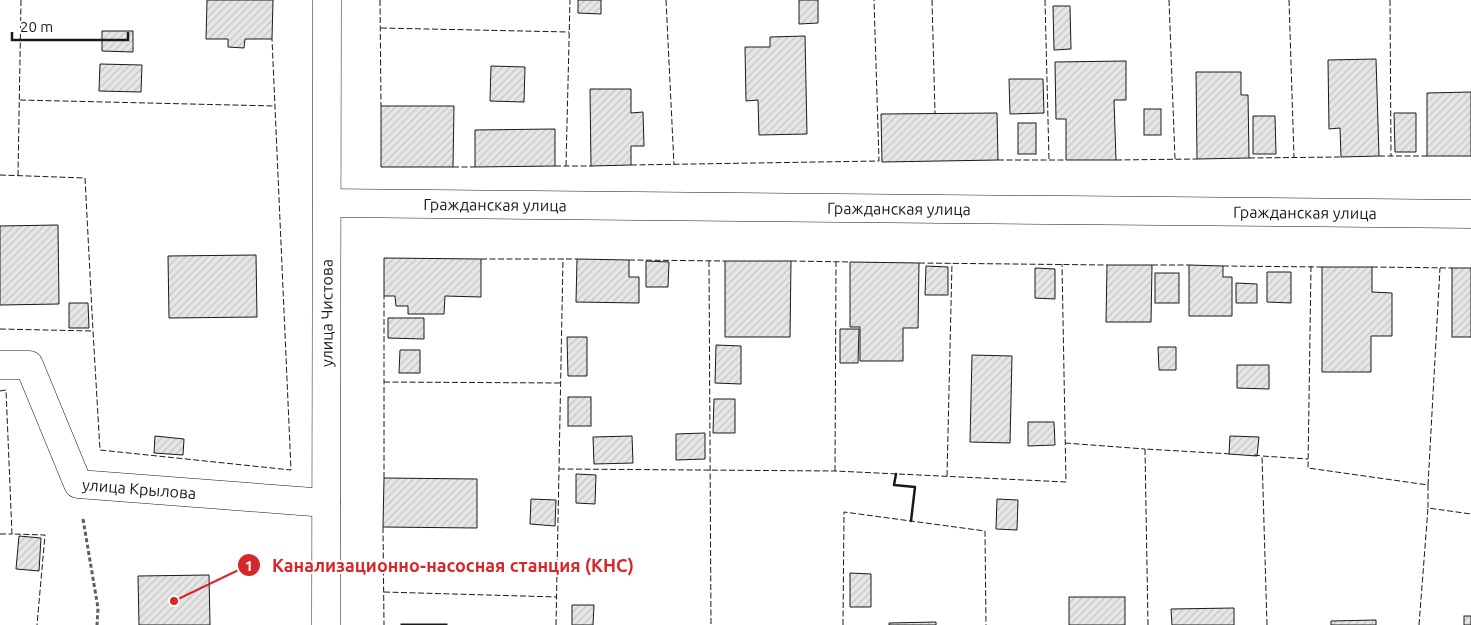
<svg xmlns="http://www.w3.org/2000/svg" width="1471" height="625" font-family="Ubuntu,sans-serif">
<defs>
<pattern id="building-hatch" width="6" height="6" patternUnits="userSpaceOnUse" patternTransform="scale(1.25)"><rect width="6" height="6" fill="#e6e6e6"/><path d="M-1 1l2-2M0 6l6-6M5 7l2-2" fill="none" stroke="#c5c5c5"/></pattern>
</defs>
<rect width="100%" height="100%" fill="#fff"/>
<!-- building -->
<g fill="url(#building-hatch)" stroke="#1a1a1a">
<polygon points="207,0 273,0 272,39 245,39 244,48 228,47 228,39 206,39"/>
<polygon points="578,0 601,0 601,14 578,13"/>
<polygon points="799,0 818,0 818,23 799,24"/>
<polygon points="1053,6 1070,6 1071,49 1054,50"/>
<polygon points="102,31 133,31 133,52 102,51"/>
<polygon points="805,36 807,134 759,135 758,100 746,101 745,47 770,47 770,37"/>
<polygon points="1376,59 1379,156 1341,157 1340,128 1329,129 1328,60"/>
<polygon points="1126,61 1126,100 1114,100 1116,160 1066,160 1066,119 1056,119 1055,62"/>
<polygon points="100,64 142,65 141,92 99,91"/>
<polygon points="491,66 525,67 524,102 490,101"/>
<polygon points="1196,72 1241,72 1241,95 1248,95 1249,158 1197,159"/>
<polygon points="1009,79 1043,79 1044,113 1010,114"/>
<polygon points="590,89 631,89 631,113 643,112 644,146 631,146 631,165 591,166"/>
<polygon points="1471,92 1471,156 1427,156 1427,93"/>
<polygon points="381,106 454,106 453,167 381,167"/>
<rect x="1144" y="109" width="17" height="26"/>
<polygon points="997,113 998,160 882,162 881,114"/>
<polygon points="1394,113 1416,113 1416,152 1395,152"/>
<polygon points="1253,116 1275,116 1276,154 1253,154"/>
<rect x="1018" y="123" width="18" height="31"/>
<polygon points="555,129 555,166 475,167 475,130"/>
<polygon points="58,225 59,304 0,305 0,226"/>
<polygon points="256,255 257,317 169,318 168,256"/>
<polygon points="384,258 481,259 481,297 445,296 444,314 408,314 408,306 396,306 395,296 384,296"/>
<polygon points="577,259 629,260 629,277 639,277 639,303 576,302"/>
<polygon points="646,261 669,262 668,287 646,287"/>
<polygon points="725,261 791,261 790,337 725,337"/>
<polygon points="850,262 919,263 918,328 903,328 903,361 860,361 860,327 850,327"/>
<polygon points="1107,265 1152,265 1151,322 1106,322"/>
<polygon points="1189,265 1223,266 1223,277 1232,277 1232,316 1189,316"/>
<polygon points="926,266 948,267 948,295 925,295"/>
<polygon points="1322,267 1372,267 1372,292 1392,293 1392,336 1371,336 1371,372 1322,372"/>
<polygon points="1035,268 1055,269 1055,299 1035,298"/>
<rect x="1452" y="268" width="19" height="69"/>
<polygon points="1267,272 1291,272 1291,303 1267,302"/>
<rect x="1155" y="273" width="24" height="30"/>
<polygon points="1236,283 1257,284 1257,303 1236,303"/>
<polygon points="69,303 88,303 89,328 69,328"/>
<polygon points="388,318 424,318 424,339 388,338"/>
<polygon points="840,329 859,329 858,363 840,363"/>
<polygon points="567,337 587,337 587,376 568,376"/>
<polygon points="716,345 741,346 741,384 715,383"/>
<polygon points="1158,347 1176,347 1176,370 1159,370"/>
<polygon points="400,350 420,350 420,373 399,373"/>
<polygon points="972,355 1012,356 1010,443 970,442"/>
<polygon points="1237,365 1269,365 1269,389 1237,388"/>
<rect x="568" y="397" width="23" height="29"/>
<polygon points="714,399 735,399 735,433 713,433"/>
<polygon points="1028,422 1054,422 1055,445 1028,446"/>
<polygon points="705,433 705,459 676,460 676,434"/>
<polygon points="155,436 184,439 183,455 154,453"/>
<polygon points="632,436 633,463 594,464 593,437"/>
<polygon points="1230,436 1259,437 1257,456 1229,454"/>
<polygon points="576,474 596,475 595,504 576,503"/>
<polygon points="384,478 477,479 477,528 383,527"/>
<polygon points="531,499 556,500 555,526 530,524"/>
<polygon points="997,499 1018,500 1017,530 996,529"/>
<polygon points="19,536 41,538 39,571 16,569"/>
<polygon points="850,573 871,574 871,607 850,607"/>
<polygon points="209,575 210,625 139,625 138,576"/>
<rect x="1069" y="597" width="56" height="28"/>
<polygon points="572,605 594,605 593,625 572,625"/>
<polygon points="1234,608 1234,625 1172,625 1171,609"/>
<rect x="1464" y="616" width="7" height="9"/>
<polygon points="1376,620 1376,625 1331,625 1331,621"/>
<polygon points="936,622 936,625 889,625 889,623"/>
<rect x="401" y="624" width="46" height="1"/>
</g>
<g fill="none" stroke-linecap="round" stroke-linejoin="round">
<defs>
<g id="street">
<path id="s1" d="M327,203L1471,214"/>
<path id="s2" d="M0,365H29L78,484L326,503"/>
<path id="s3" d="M326,625L327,0"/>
</g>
</defs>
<!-- street casing -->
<use href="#street" stroke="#1a1a1a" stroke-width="29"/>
<!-- path -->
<polyline stroke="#5f5f5f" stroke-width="3" stroke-dasharray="4 2.5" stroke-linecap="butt" points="83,519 98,608 97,625"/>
<!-- street -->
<use href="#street" stroke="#fff" stroke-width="28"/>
<!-- fence -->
<g stroke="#1a1a1a" stroke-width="1" stroke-dasharray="6 2.5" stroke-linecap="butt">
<polyline points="380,0 381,106"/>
<polyline points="666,0 674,165"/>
<polyline points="932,0 935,113"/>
<polyline points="1045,0 1049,160"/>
<polyline points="1169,0 1175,159"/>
<polyline points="1289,0 1294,157"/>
<polyline points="1390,0 1391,156"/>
<polyline points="381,28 569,32"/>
<polyline points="20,100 275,106"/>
<polyline points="1379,156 1427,156"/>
<polyline points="1249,158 1341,157"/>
<polyline points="998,160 1066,160"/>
<polyline points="1116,160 1197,159"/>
<polyline points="631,165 879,161 874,0"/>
<polyline points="555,166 591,166"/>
<polyline points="566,166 570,0"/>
<polyline points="453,167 475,167"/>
<polyline points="0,175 85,178 93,331"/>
<polyline points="18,176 21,0"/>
<polyline points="481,259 577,259"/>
<polyline points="629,260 725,261"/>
<polyline points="709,261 711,625"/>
<polyline points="791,261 850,262"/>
<polyline points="919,263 1107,265"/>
<polyline points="1152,265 1189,265"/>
<polyline points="1223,266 1322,267"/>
<polyline points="1311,266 1308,468 1428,485 1428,508 1471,514"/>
<polyline points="1372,267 1452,268"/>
<polyline points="0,329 93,331 100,450 291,470 272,39"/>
<polyline points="384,382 561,383"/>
<polyline points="0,391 6,390 12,534 45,535 37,625"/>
<polyline points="1065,443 1145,449"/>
<polyline points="1254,455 1262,456"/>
<polyline points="559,469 835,471 1066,482 1062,264"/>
<polyline points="835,471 836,262"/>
<polyline points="947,476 952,263"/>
<polyline points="384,478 384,296"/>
<polyline points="1428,485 1440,268"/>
<polyline points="383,527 384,625"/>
<polyline points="0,534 12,534"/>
<polyline points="384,592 557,597"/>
<polyline points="556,625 563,259"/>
<polyline points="843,625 844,512 985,531 986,625"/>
<polyline points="1148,625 1145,449 1231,454"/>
<polyline points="1267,625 1262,456 1308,459"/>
<polyline points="1419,625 1428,508"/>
</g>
<!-- wall -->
<polyline stroke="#1a1a1a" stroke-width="2.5" points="896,474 894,485 915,487 911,521"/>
</g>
<g text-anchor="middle" stroke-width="4" stroke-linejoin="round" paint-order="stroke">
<!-- street labels -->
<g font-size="16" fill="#1a1a1a" stroke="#fff">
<text dy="6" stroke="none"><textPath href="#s1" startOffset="168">Гражданская улица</textPath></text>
<text dy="6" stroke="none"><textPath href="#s1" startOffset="572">Гражданская улица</textPath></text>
<text dy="6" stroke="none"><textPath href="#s1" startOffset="978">Гражданская улица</textPath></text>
<text dy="6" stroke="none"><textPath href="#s3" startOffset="312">улица Чистова</textPath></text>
<text dy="6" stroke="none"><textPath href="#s2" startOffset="219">улица Крылова</textPath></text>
</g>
</g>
<!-- callouts -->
<path fill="none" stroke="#d62828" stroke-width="2" d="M174 601L249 565"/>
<g fill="#d62828" stroke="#fff" stroke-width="2">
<circle cx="174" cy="601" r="5"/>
<circle cx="249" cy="565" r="12"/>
</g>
<g font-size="15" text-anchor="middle" font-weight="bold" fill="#fff">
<text x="249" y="571">1</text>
</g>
<g font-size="18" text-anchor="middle" font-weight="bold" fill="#d62828" stroke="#fff" stroke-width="4" stroke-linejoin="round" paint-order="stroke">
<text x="453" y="572">Канализационно-насосная станция (КНС)</text>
</g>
<!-- scale -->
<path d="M12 32v8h116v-8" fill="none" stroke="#1a1a1a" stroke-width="2.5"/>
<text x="20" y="32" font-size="15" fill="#1a1a1a" stroke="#ffffff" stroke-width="4" paint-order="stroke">20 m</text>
</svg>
